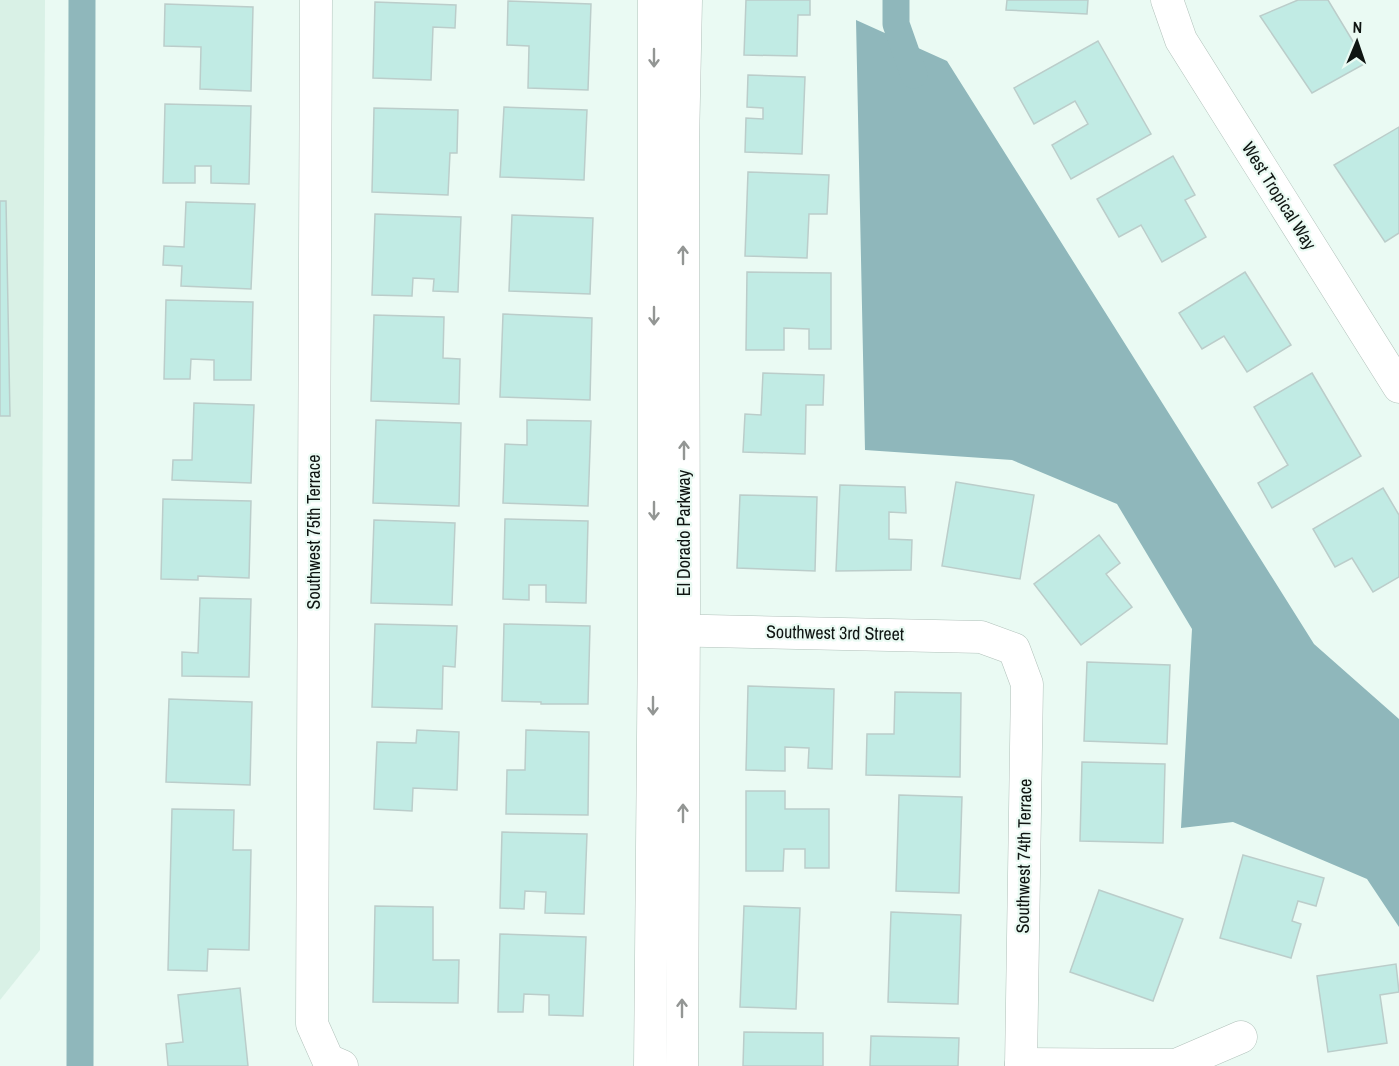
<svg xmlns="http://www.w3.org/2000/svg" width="1399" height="1066" font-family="'Archivo Narrow',sans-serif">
<rect width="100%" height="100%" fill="#eafaf3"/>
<!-- built -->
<polygon fill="#d9f1e6" points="0,0 45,0 40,950 0,1000"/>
<!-- water -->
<polygon fill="#8fb7bb" points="856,20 947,61 1314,644 1399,719 1399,927 1367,879 1233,822 1181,828 1192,629 1117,504 1012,460 865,450"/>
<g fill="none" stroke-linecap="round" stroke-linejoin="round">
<!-- canal -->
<g stroke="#8fb7bb" stroke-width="27">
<polyline points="896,0 896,24 914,75"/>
<polyline points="80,1066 82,0"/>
</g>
</g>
<!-- building -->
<g fill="#c1ebe4" stroke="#bbcdca" stroke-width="1.5">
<polygon points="746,0 810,0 810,15 798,15 797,56 744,55"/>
<polygon points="1007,0 1088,0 1087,14 1006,10"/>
<polygon points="1298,0 1328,0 1366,63 1312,93 1260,16"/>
<polygon points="508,1 591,4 588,90 528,88 529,46 507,45"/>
<polygon points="375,2 456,5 455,28 433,27 431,80 373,78"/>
<polygon points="165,4 253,7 251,91 200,89 201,47 164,46"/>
<polygon points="1098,41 1151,134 1071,179 1052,145 1088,124 1075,101 1034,124 1014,88"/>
<polygon points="748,75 805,77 802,154 745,152 746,118 763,119 763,108 747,107"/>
<polygon points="165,104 251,106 249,184 211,183 211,166 195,166 195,183 163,183"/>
<polygon points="504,107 587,110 584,180 500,177"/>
<polygon points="374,108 458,110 457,153 450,153 448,195 372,192"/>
<polygon points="1399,127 1399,233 1385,242 1334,165"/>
<polygon points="1173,156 1195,195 1185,200 1206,237 1162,262 1141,225 1119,237 1097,199"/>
<polygon points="748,172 829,175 827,214 809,214 807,258 745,256"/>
<polygon points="0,201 6,201 10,416 0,416"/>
<polygon points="186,202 255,204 251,289 181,286 182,266 163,265 164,246 184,247"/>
<polygon points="375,214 461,217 458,292 433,291 434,279 413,278 412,296 372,295"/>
<polygon points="512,215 593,218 590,294 509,291"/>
<polygon points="747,272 831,273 831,349 809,349 809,329 784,328 784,350 746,350"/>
<polygon points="1245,272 1291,345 1247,372 1224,336 1202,349 1179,313"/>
<polygon points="166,300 253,302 251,380 214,380 214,360 191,359 190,379 164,379"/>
<polygon points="503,314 592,318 590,400 500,397"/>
<polygon points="374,315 444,317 443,358 460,359 459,404 371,401"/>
<polygon points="763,373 824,375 823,405 806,405 805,454 743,452 745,414 761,415"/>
<polygon points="1312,373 1361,456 1272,508 1258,483 1288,465 1254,407"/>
<polygon points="194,403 254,405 251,483 172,480 173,460 192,460"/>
<polygon points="376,420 461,423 459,506 373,503"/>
<polygon points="527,420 591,421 588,506 503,503 505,444 527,445"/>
<polygon points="956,482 1034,495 1020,579 942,566"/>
<polygon points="840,485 905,487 906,513 889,512 889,539 912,540 911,570 836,571"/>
<polygon points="1383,488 1399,515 1399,577 1373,592 1352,558 1335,567 1313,529"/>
<polygon points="740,495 817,497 815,571 737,568"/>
<polygon points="163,499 251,501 249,578 198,576 198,580 161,579"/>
<polygon points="505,519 588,521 586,603 546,602 546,585 529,585 529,600 503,599"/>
<polygon points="374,520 455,523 452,605 371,603"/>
<polygon points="1099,535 1120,563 1106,574 1132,607 1081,645 1034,584"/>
<polygon points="200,598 251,599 249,677 182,676 182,652 198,653"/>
<polygon points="375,624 457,626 455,667 443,666 442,709 372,707"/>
<polygon points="504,624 590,626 588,704 541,704 541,702 502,701"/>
<polygon points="1087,662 1170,665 1167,744 1084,741"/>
<polygon points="748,686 834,689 832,769 808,768 809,748 785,747 785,771 746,770"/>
<polygon points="895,692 961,693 960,777 866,775 867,734 894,734"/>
<polygon points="169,699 252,702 250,785 166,782"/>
<polygon points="417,730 459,732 457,790 413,788 412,811 374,809 377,742 416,743"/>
<polygon points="526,730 589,732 588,815 506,814 507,770 525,770"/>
<polygon points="1082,762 1165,764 1163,843 1080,841"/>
<polygon points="746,791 785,791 785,809 829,809 829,868 805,868 805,849 784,849 783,871 746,871"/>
<polygon points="899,795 962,797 959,893 896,891"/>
<polygon points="172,809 234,810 233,850 251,850 249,950 208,949 207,971 168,970"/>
<polygon points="502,832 587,834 584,914 545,913 546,892 525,891 524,909 500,908"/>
<polygon points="1243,855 1324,878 1316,906 1298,901 1292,921 1301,924 1291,958 1220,938"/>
<polygon points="1099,890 1183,919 1153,1001 1070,972"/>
<polygon points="375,906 433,907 433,960 459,960 458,1003 373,1002"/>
<polygon points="744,906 800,908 796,1009 740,1007"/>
<polygon points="891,912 961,915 958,1004 888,1002"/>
<polygon points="500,934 586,937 583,1016 549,1015 549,995 524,994 523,1012 498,1012"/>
<polygon points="1396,964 1399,992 1380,995 1387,1043 1328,1052 1317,976"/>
<polygon points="240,988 248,1066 168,1066 166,1044 183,1042 178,995"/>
<polygon points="744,1032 823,1033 823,1066 743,1066"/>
<polygon points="871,1036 959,1038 958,1066 870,1066"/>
</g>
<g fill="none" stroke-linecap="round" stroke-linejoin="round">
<defs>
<g id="minor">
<polyline points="316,0 312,1024 328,1060 342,1066"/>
<polyline points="1167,0 1181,40 1399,387"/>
<polyline points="662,630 981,637 1014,649 1027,684 1021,1066"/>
<polyline points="1021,1064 1176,1065 1241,1037"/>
<polyline points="650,1066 654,629 654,0"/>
<polyline points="682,1066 684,605 683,144 686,0"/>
</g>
</defs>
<!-- minor casing -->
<use href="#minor" stroke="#b1c1ba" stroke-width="33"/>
<!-- minor -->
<use href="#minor" stroke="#fff" stroke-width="32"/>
</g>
<!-- one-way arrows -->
<defs><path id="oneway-shaft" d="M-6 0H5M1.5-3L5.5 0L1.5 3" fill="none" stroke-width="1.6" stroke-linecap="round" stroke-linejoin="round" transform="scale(1.5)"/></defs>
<g stroke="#939694">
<use href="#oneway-shaft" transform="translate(654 58) rotate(90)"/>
<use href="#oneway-shaft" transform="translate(683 255) rotate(-90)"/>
<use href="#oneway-shaft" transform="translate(654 316) rotate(90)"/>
<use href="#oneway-shaft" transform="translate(684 450) rotate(-90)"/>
<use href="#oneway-shaft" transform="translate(654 511) rotate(90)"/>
<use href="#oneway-shaft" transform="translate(653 706) rotate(90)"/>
<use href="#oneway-shaft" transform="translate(683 813) rotate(-90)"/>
<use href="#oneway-shaft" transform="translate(682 1008) rotate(-90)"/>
</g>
<g text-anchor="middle" stroke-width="4.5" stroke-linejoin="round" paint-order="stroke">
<!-- street labels -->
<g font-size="18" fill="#0f1512" stroke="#eafaf3">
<text transform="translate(1279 196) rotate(58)" y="6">West Tropical Way</text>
<text transform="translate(314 532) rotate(-90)" y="6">Southwest 75th Terrace</text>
<text transform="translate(684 533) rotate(-90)" y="6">El Dorado Parkway</text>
<text transform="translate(835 633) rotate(1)" y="6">Southwest 3rd Street</text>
<text transform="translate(1024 856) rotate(-89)" y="6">Southwest 74th Terrace</text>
</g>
</g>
<!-- north arrow -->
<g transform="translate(1357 42) rotate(2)" stroke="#eafaf3" stroke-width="4.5" paint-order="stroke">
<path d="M0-4.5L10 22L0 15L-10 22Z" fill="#0f1512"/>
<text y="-9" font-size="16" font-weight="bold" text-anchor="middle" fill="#0f1512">N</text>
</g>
</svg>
